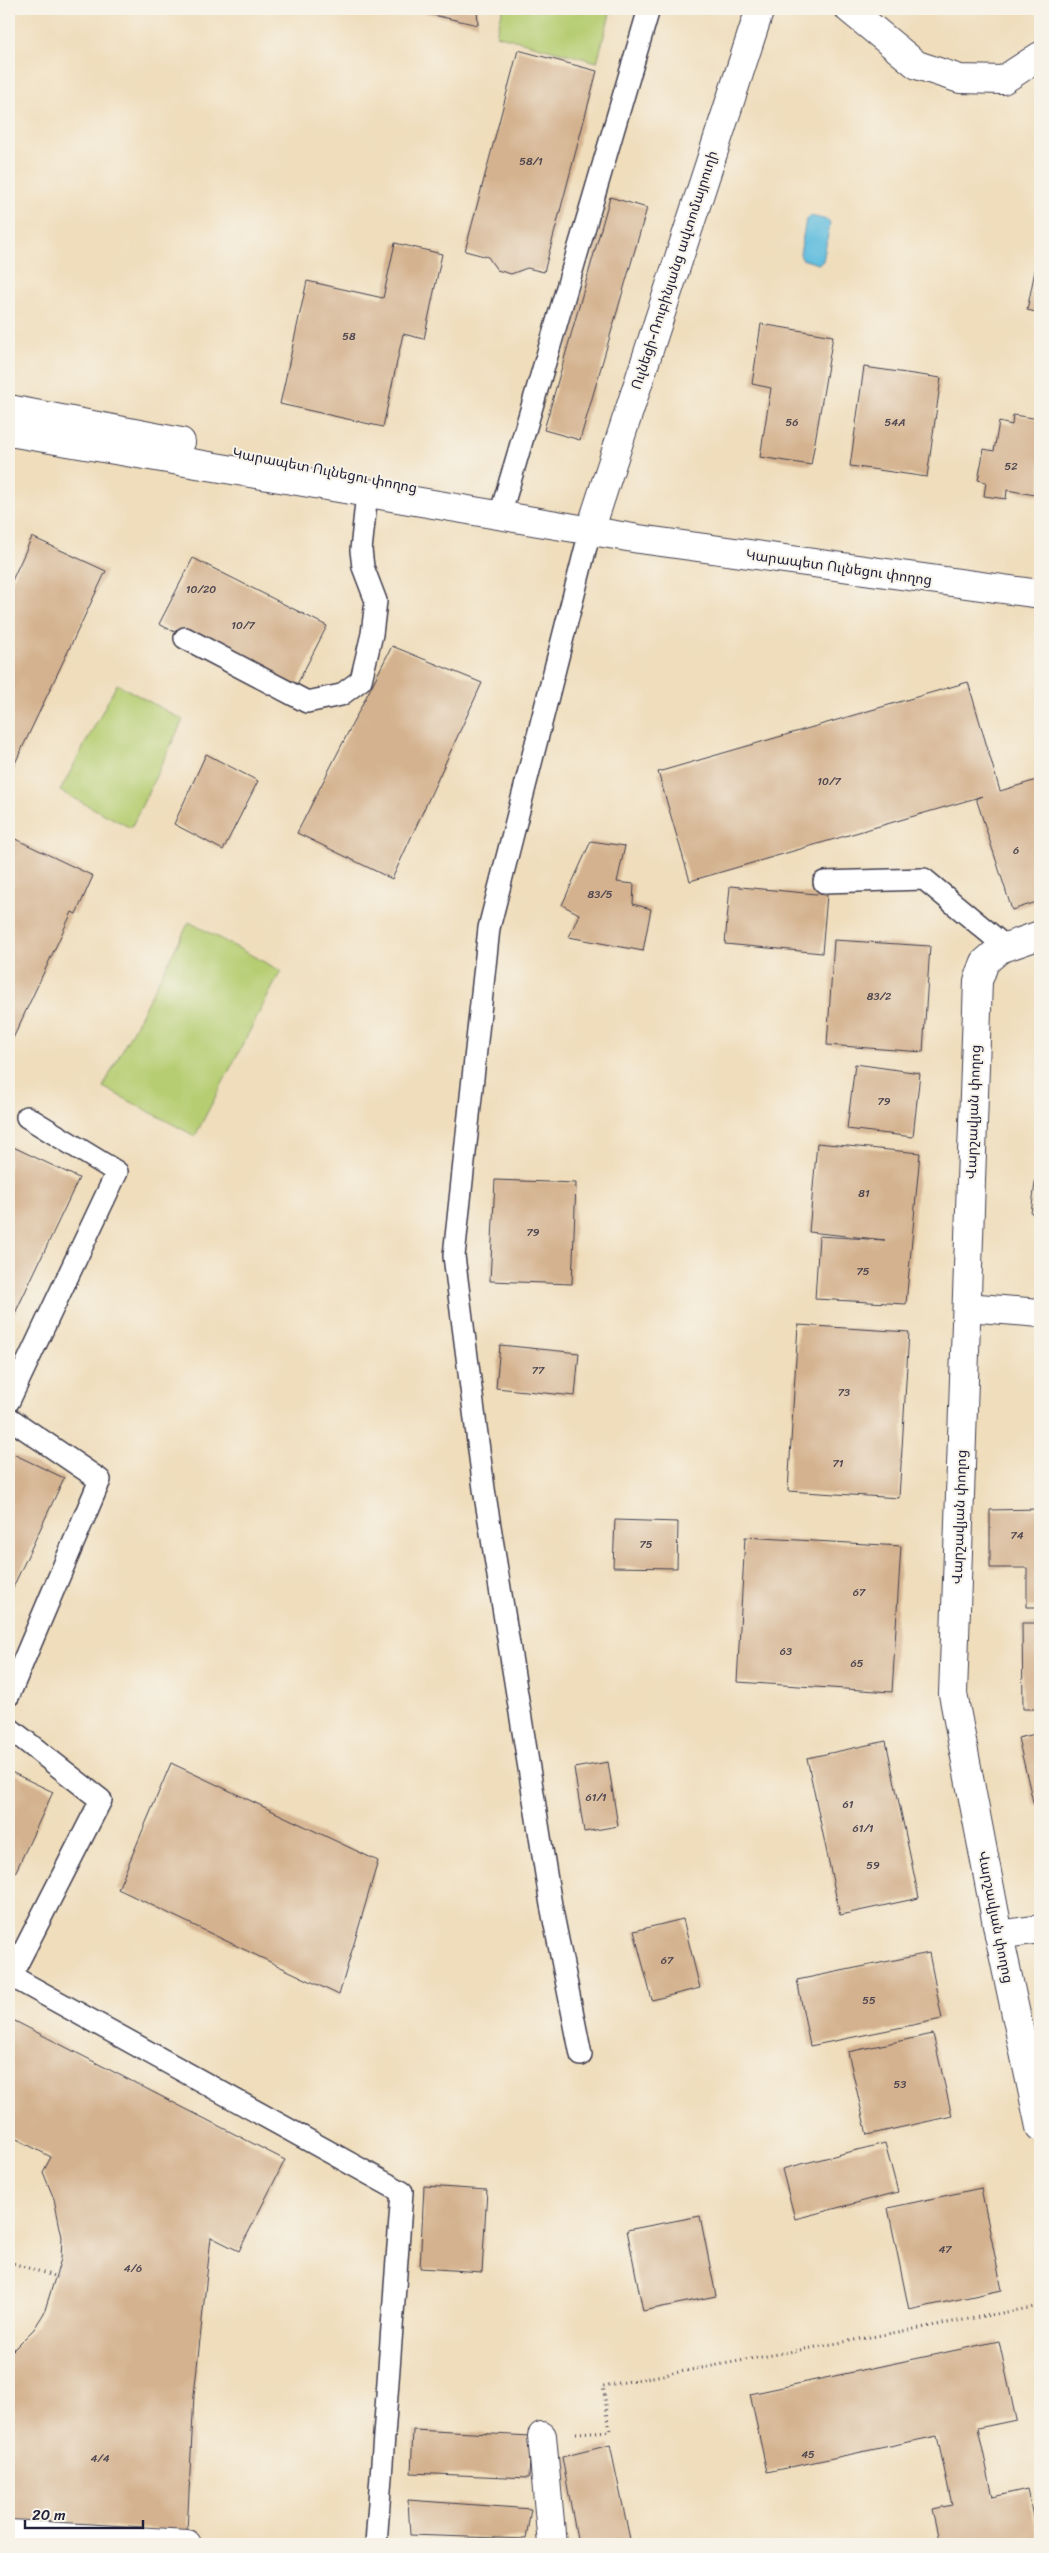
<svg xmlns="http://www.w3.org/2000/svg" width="1049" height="2553" font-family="Sriracha,'Noto Sans Armenian',sans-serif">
<rect width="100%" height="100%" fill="#f7f3e8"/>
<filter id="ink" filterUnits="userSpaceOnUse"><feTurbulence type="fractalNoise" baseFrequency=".02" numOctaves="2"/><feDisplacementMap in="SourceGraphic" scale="10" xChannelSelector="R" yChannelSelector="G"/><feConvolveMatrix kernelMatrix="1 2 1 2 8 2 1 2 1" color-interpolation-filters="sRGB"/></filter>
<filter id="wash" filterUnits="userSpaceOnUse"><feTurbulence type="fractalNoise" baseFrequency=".0096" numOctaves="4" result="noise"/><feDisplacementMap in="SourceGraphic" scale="20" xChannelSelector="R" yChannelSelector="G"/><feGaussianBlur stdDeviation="1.12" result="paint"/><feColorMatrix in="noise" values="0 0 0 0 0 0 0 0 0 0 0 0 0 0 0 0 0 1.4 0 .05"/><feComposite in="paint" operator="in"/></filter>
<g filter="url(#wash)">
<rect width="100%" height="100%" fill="#efddbb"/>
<!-- green -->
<g fill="#b6cd72" stroke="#6c7856">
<polygon points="503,9 611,10 597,62 496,35"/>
<polygon points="117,684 183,720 131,828 60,791"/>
<polygon points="189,922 281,971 195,1136 103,1087"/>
</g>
<!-- water -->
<polygon fill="#60bdde" stroke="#41708c" points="810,216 828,220 830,224 823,261 818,264 802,259 800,254 806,219"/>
<g id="blocks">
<!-- building -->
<g fill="#d4b28f">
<polygon points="411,9 477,9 478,25 411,10"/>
<polygon points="518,50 597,71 544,272 527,268 511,274 497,270 488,257 465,251"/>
<polygon points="610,197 647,208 580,440 544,430"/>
<polygon points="395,243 442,254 424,339 403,334 383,427 280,404 307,281 383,298"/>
<polygon points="1038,256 1040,257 1040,313 1027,310"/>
<polygon points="761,324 833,336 811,465 760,457 771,388 752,384"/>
<polygon points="864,367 941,378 927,477 850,466"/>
<polygon points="1013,415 1040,419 1040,496 1007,490 1006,499 984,496 986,482 978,480 984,449 994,451 999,422 1012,425"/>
<polygon points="32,537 106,571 9,776 9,587"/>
<polygon points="193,558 327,626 293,692 159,624"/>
<polygon points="392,646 482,683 392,879 297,833"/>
<polygon points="968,682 1000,791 1040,779 1040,901 1012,910 976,798 983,796 690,881 658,772"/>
<polygon points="206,754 258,781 223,850 174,824"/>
<polygon points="9,836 93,876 76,914 72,912 9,1047"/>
<polygon points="591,841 625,846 617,882 634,884 633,904 651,909 643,951 569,937 579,914 562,905"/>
<polygon points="730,886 827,895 822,953 725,944"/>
<polygon points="834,940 930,946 923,1052 827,1045"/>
<polygon points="855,1064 920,1073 913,1137 847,1129"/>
<polygon points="817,1143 920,1153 906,1304 815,1299 819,1236 885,1240 809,1232"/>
<polygon points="9,1145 79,1178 9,1326"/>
<polygon points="1039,1153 1040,1153 1040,1214 1031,1213"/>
<polygon points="495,1180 576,1183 572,1284 490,1281"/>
<polygon points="798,1325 909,1332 899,1498 788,1491"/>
<polygon points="500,1345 579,1353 575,1396 496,1388"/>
<polygon points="9,1452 64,1478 9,1596"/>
<polygon points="1040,1509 1040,1607 1027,1607 1027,1568 990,1568 990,1510"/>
<polygon points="615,1520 678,1522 677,1568 613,1567"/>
<polygon points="745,1537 901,1546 892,1692 737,1682"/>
<polygon points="1022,1623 1040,1623 1040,1709 1023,1709"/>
<polygon points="1040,1733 1040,1804 1034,1806 1018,1738"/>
<polygon points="886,1741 919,1898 840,1915 807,1758"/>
<polygon points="608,1762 618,1826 584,1832 574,1768"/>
<polygon points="171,1763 378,1861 339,1995 118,1889"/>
<polygon points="9,1771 53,1792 9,1886"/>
<polygon points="683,1919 700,1988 652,2000 634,1931"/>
<polygon points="929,1953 942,2019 810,2046 797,1980"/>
<polygon points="9,2018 285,2160 239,2251 211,2237 194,2395 187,2531 9,2521 9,2354 34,2329 44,2313 61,2259 62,2237 54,2199 43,2172 51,2157 9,2135"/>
<polygon points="933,2034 952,2116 867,2135 848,2052"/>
<polygon points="885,2143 898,2192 795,2219 782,2169"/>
<polygon points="424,2186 487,2190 482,2272 420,2268"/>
<polygon points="981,2188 1002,2290 909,2310 888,2208"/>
<polygon points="700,2216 716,2296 643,2311 627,2230"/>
<polygon points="999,2341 1016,2420 978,2428 993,2497 1027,2489 1039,2544 941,2544 933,2509 952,2505 937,2436 767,2472 750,2394"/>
<polygon points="413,2430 531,2436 529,2478 411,2473"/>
<polygon points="610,2445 631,2544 578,2544 562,2457"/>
<polygon points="408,2500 531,2509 526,2539 410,2535"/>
</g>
</g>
</g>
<g filter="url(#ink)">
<use href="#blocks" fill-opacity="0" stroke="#413e4e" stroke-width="1"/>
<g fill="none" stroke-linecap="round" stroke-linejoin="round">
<defs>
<g id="service">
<polyline points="503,505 649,9"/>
<polyline points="185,638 307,702 341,695 361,680 372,634 376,601 363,567 361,550 367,493"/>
<polyline points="824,882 924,879 1006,947"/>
<polyline points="9,1401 117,1172 27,1117"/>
<polyline points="9,1418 100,1480 9,1695"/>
<polyline points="9,1728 101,1800 11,1976 402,2192 376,2544"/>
<polyline points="581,2055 551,1905 484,1489 454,1256 489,928 590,531"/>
</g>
<g id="minor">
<polyline points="849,9 917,65 960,79 1003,80 1040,56"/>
<polyline points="1040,935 1000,949 985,962 978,981 953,1694 999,1935 1040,2127"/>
<polyline points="967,1307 1040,1313"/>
<polyline points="999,1935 1040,1929"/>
<polyline points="542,2436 552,2544"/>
<polyline points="9,2534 187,2544"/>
</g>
<g id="tertiary">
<polyline points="9,409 181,442"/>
<polyline points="9,432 639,539 1040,594"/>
<polyline points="590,531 760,9"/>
</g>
</defs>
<!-- service casing -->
<use href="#service" stroke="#413e4e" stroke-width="24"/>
<!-- minor casing -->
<use href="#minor" stroke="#413e4e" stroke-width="30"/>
<!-- tertiary casing -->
<use href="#tertiary" stroke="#413e4e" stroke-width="30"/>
<!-- path -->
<g stroke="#413e4e" stroke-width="3" stroke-dasharray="1 4" stroke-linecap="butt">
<polyline points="9,2262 57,2277"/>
<polyline points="576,2433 610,2431 603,2386 1040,2306"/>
</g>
<!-- service -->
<use href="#service" stroke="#fff" stroke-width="21"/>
<!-- minor -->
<use href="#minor" stroke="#fff" stroke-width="28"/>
<!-- tertiary -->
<use href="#tertiary" stroke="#fff" stroke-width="28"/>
</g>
</g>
<g text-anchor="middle" stroke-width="4" stroke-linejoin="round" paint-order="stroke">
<!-- number labels -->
<g font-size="11" fill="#4e4650">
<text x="531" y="165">58/1</text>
<text x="349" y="340">58</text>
<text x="792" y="426">56</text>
<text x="895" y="426">54A</text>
<text x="1011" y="470">52</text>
<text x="201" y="593">10/20</text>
<text x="243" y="629">10/7</text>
<text x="829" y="785">10/7</text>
<text x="1016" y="854">6</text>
<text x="600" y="898">83/5</text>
<text x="879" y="1000">83/2</text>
<text x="884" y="1105">79</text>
<text x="864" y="1197">81</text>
<text x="533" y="1236">79</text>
<text x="863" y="1275">75</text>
<text x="538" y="1374">77</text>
<text x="844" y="1396">73</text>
<text x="838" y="1467">71</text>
<text x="1017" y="1539">74</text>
<text x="646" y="1548">75</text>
<text x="859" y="1596">67</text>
<text x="786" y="1655">63</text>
<text x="857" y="1667">65</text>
<text x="596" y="1801">61/1</text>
<text x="848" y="1808">61</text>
<text x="863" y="1832">61/1</text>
<text x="873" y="1869">59</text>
<text x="667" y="1964">67</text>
<text x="869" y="2004">55</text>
<text x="900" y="2088">53</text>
<text x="945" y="2253">47</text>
<text x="133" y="2272">4/6</text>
<text x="808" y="2458">45</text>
<text x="100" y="2462">4/4</text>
</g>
<!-- street labels -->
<g font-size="14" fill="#22223b" stroke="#f7f3e8">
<text transform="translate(674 270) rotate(-72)" y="5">Ուլնեցի-Ռուբինյանց ավտոմայրուղի</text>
<text transform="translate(325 470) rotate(11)" y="5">Կարապետ Ուլնեցու փողոց</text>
<text transform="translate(839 567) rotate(8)" y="5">Կարապետ Ուլնեցու փողոց</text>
<text transform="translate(973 1112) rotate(-88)" y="5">Վարշավյան փողոց</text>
<text transform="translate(959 1517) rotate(-88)" y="5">Վարշավյան փողոց</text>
<text transform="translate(996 1917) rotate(79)" y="5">Վարշավյան փողոց</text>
</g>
</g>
<!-- margin -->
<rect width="1049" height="2553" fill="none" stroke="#f7f3e8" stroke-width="30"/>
<!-- scale -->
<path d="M25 2520v8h118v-8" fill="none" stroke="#22223b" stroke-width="2.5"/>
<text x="32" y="2520" font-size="15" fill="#22223b" stroke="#f7f3e8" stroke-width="4" paint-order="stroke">20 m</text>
</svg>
